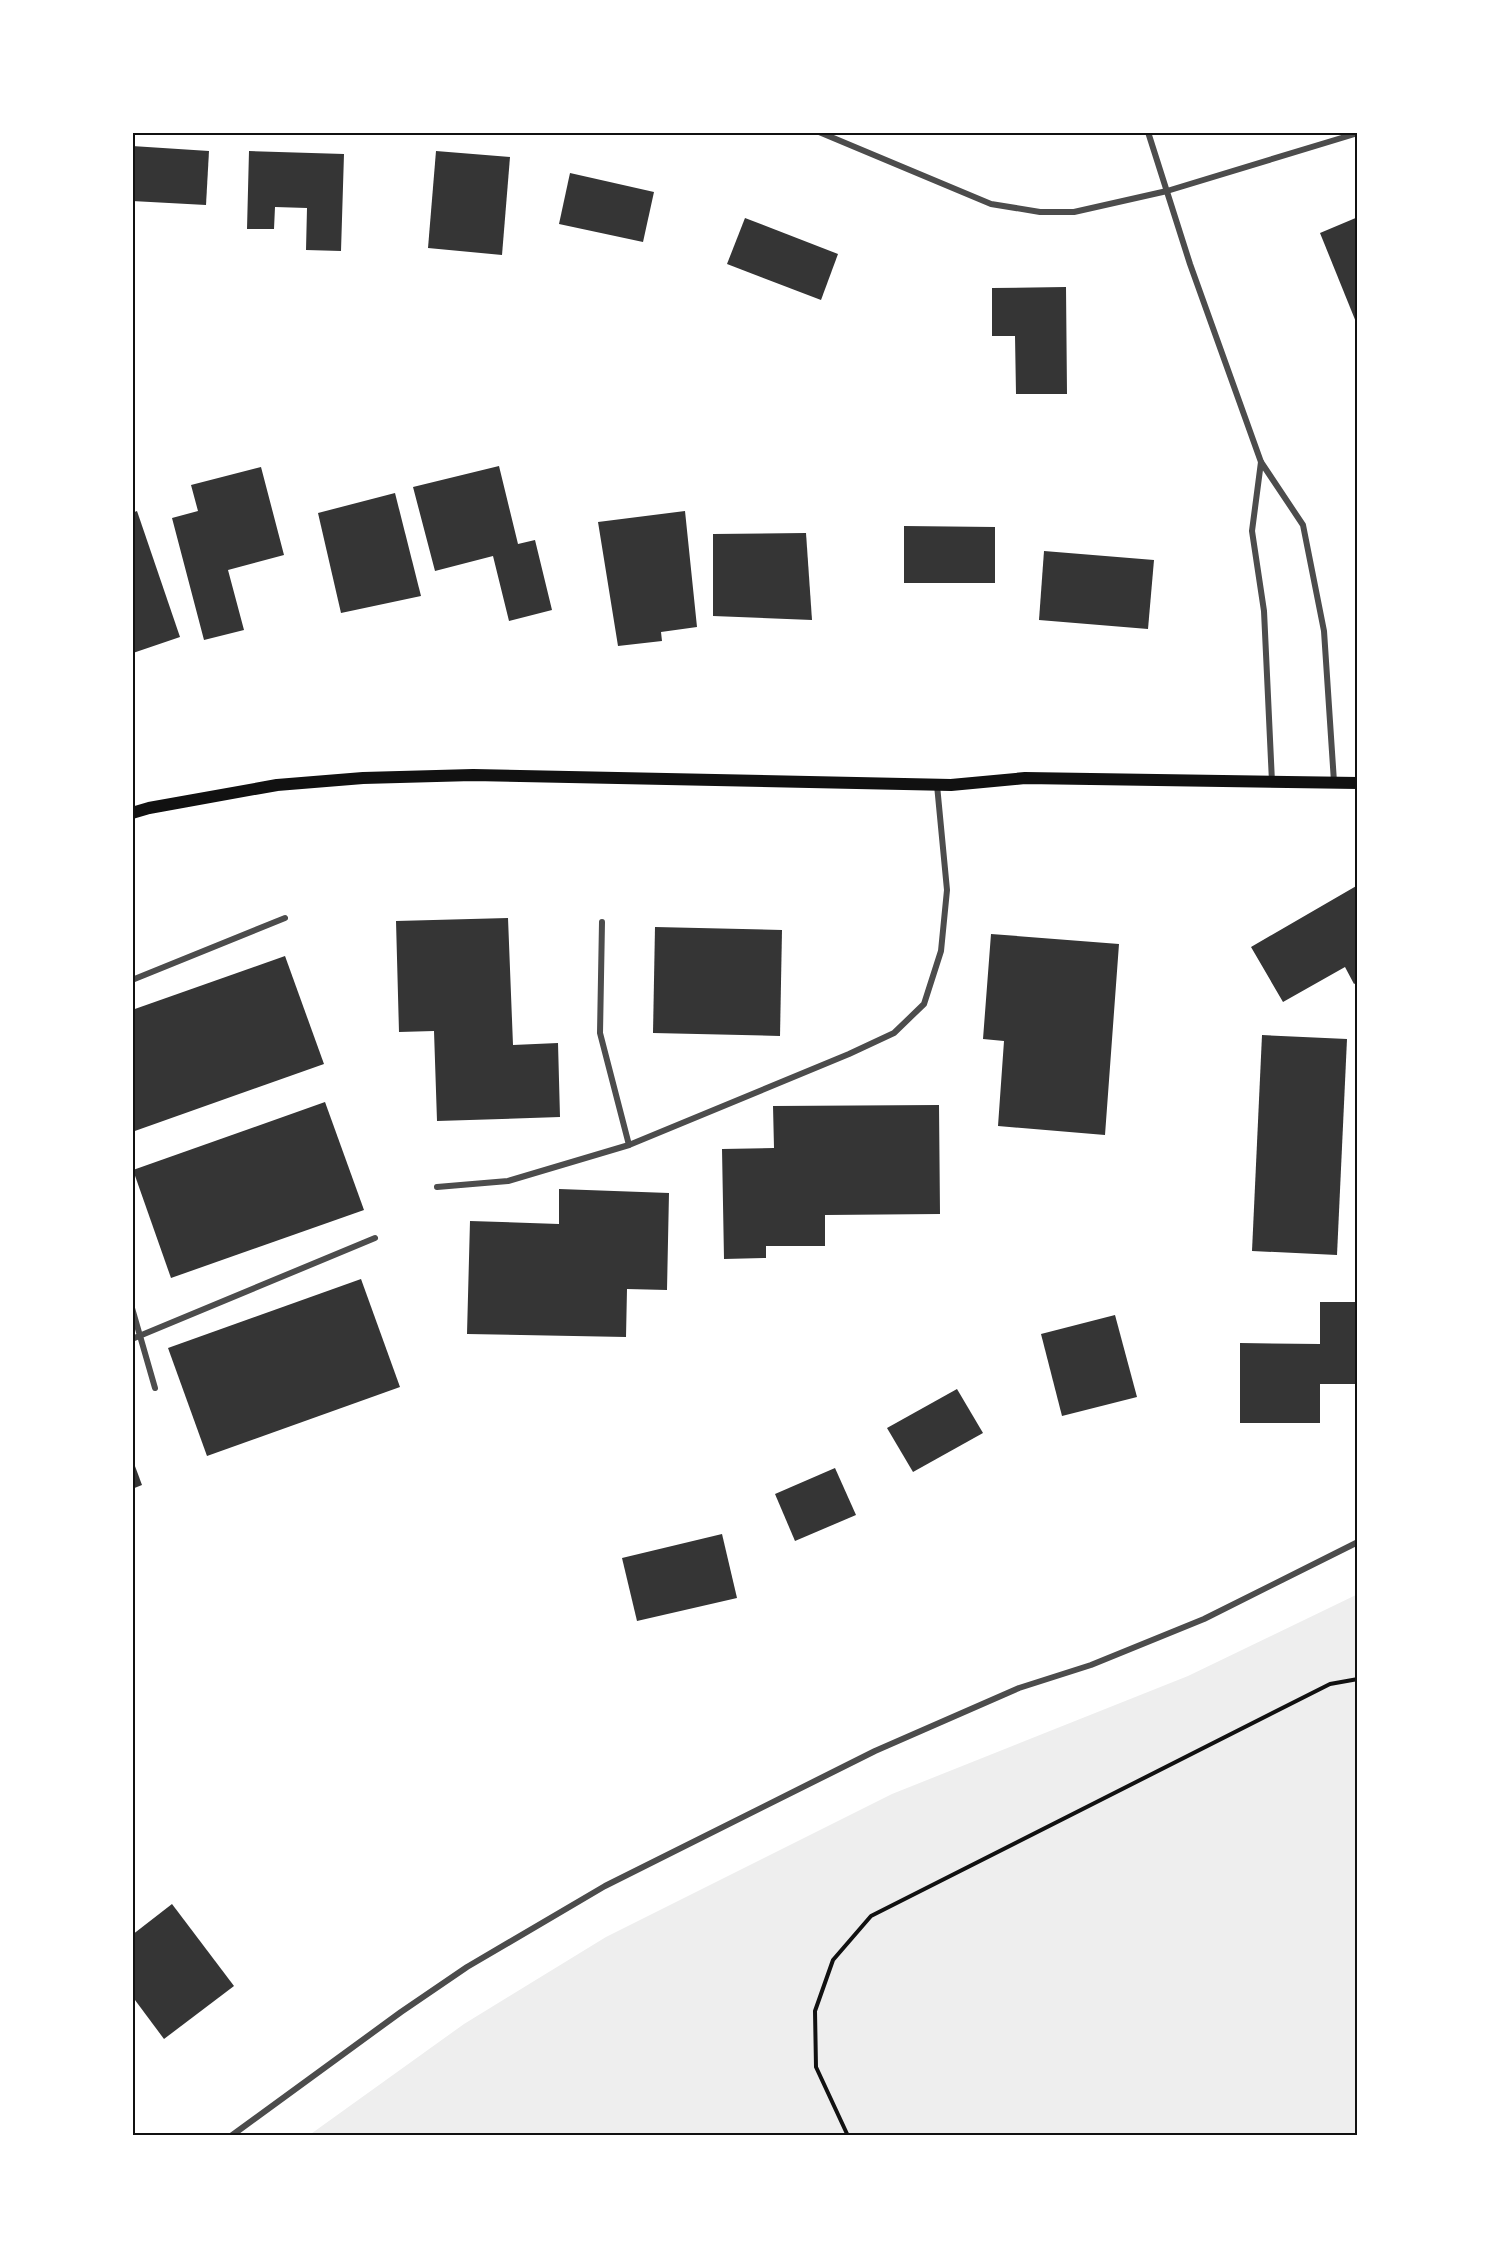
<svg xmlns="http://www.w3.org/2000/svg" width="1490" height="2268" font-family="Helvetica,sans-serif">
<rect width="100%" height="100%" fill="#fff"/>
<!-- green -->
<polygon fill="#eee" points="1358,1594 1358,2136 308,2136 464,2024 606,1937 892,1794 1188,1676"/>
<!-- building -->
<g fill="#353535">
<polygon points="132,146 209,151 206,205 132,201"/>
<polygon points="249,151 344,154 341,251 306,250 307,208 275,207 274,229 247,229"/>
<polygon points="436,151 510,157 502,255 428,248"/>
<polygon points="570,173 654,192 643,242 559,224"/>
<polygon points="1358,217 1358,327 1320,233"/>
<polygon points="745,218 838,254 821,300 727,264"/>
<polygon points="1066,287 1067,394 1016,394 1015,336 992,336 992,288"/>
<polygon points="499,466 518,544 535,540 552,610 509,621 493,556 435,571 413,487"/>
<polygon points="261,467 284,555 228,570 244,630 204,640 172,518 198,511 191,485"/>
<polygon points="395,493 421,596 341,613 318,513"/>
<polygon points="137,511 180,637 133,653 132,513"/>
<polygon points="685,511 697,627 661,632 662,641 618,646 598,522"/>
<polygon points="904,526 995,527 995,583 904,583"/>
<polygon points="806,533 812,620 713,616 713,534"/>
<polygon points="1044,551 1154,560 1148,629 1039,620"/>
<polygon points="1358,885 1358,982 1354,984 1345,967 1283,1002 1251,947"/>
<polygon points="508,918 513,1045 558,1043 560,1117 437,1121 434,1031 399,1032 396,921"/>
<polygon points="655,927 782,930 780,1036 653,1033"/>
<polygon points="991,934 1119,944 1105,1135 998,1126 1004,1041 983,1039"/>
<polygon points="285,956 324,1064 132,1132 132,1010"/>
<polygon points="1262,1035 1347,1039 1337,1255 1252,1251"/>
<polygon points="325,1102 364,1210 171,1278 133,1170"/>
<polygon points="939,1105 940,1214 825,1215 825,1246 766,1246 766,1258 724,1259 722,1149 774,1148 773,1106"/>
<polygon points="559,1189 669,1193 667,1290 627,1289 626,1337 467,1334 470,1221 559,1224"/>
<polygon points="361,1279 400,1387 207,1456 168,1348"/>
<polygon points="1320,1302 1358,1302 1358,1384 1320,1384 1320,1423 1240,1423 1240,1343 1320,1344"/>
<polygon points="1115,1315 1137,1397 1062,1416 1041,1334"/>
<polygon points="957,1389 983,1433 913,1472 887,1428"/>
<polygon points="132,1458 142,1485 132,1489"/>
<polygon points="835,1468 856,1515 795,1541 775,1494"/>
<polygon points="722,1534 737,1598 637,1621 622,1558"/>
<polygon points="172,1904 234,1986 164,2039 132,1996 132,1935"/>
</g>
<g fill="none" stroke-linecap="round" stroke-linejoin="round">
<!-- path -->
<polyline stroke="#111" stroke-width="4" points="848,2136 816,2067 815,2011 833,1960 871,1916 1330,1684 1358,1679"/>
<!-- minor -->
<g stroke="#4c4c4c" stroke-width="6">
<polyline points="819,132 991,204 1040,212 1074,212 1167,191 1358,133"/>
<polyline points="1148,132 1190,264 1261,462"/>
<polyline points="1272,782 1264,611 1252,531 1261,462 1303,525 1324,631 1334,782"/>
<polyline points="602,922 600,1033 629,1145"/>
<polyline points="132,980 285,918"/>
<polyline points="437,1187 508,1181 629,1145 849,1054 894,1033 924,1004 941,951 947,890 937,785"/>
<polyline points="132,1308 155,1388"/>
<polyline points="132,1339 375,1238"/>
<polyline points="231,2136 401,2012 467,1967 605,1886 875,1751 1019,1688 1091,1665 1204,1619 1358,1542"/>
</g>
<!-- secondary -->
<polyline stroke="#111" stroke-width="12" points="132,813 149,808 277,785 363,778 473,775 951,785 1025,778 1358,783"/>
</g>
<!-- border -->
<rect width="1490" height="2268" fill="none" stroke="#ffffff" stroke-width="267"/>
<rect x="134" y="134" width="1222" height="2000" fill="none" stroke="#111" stroke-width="2"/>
</svg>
